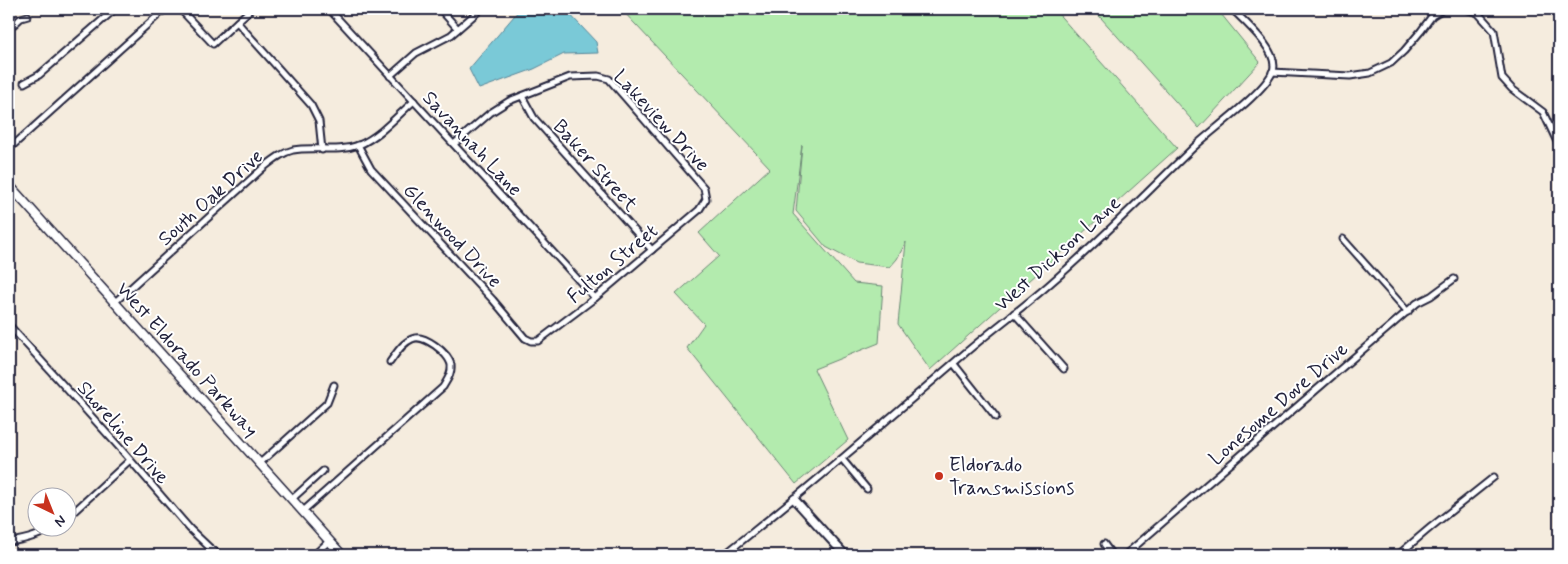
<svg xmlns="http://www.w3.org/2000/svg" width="1568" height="564" font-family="Mynerve,sans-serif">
<rect width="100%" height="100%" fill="#f5ecde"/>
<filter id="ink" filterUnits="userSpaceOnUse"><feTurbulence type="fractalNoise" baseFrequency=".02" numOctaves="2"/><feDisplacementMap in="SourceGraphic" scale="10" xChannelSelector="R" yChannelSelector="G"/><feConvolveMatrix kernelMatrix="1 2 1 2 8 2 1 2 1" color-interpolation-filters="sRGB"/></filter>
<g filter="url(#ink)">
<!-- green -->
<g fill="#b3ebae" stroke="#6a8674">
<polygon points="621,9 1054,9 1177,148 930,370 898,324 906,242 897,259 890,267 856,263 826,247 796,211 802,145 793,214 854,283 883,286 879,343 814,369 848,440 796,484 687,348 704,324 676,294 719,256 699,233 770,168"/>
<polygon points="1093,9 1217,9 1260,62 1199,128"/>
</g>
<!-- water -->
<polygon fill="#7ac9d7" stroke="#578699" points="520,9 565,9 596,42 598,53 564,54 534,69 479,89 469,69"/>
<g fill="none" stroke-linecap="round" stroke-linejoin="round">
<defs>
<g id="street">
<polyline points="180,9 213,44 251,9"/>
<polyline points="329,9 595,298"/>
<polyline points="440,9 458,29"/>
<polyline points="1466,9 1478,13 1494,31 1502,78 1512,89 1543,112 1559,146"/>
<polyline points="237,22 311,105 319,121 322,150"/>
<polyline points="9,29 21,18 28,16"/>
<polyline points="1272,72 1350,76 1370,73 1391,63 1404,51 1421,31 1432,16 1443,9"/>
<polyline points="390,76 416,53 451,35 481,9"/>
<polyline points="24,83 39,75 115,9"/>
<polyline points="522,96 534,118 652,250"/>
<polyline points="358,145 371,169 493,300 525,338 531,341 538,341 595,298 699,210 706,199 704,188 609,79 598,76 570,77 509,101 490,113 454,144"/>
<polyline points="9,149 165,9"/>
<polyline points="1343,239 1408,312"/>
<path d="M115,302L263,168C272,161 281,153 293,150C315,146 337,153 359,145C380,136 397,116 414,101"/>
<polyline points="1014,313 1064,369"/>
<polyline points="9,325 119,447 190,529 210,548 220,555"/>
<polyline points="954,364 996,417"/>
<polyline points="842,459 867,489"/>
<polyline points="260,463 327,403 334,385"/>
<polyline points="292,499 323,471"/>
<path d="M303,511L443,387C447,380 452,374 451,365C449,353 423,333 412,339C402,343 396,354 390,362"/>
<polyline points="68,517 130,460"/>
<path d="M9,542C24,540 41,536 54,526"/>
<polyline points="1104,544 1112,555"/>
<polyline points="314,555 329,541"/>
<path d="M724,555C806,490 885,422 964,354C993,329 1024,307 1052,282C1102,239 1147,192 1194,147C1213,129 1264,93 1273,71C1280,52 1245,22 1232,9"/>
<polyline points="1125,555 1417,303 1431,296 1454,279"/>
<polyline points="1398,555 1431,527 1494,477"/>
</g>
<polyline id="secondary" points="794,499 845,555"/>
<polyline id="primary" points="9,185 342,555"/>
</defs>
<!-- street casing -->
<use href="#street" stroke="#22223b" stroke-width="9"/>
<!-- secondary casing -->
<use href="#secondary" stroke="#22223b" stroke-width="11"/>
<!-- primary casing -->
<use href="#primary" stroke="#22223b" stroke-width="11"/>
<!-- street -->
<use href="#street" stroke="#fff" stroke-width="5"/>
<!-- secondary -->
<use href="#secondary" stroke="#fff" stroke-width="7"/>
<!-- primary -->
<use href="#primary" stroke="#fff" stroke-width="8"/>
</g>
</g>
<!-- markers -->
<circle fill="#c8321e" stroke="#fff" stroke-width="2" cx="939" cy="476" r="5"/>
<g text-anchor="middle" stroke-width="4" stroke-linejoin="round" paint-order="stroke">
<!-- street labels -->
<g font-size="20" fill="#22223b" stroke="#fff">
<text transform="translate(662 120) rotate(47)" y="7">Lakeview Drive</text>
<text transform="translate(473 143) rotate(47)" y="7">Savannah Lane</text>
<text transform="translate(596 165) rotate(48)" y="7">Baker Street</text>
<text transform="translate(210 197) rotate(-42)" y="7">South Oak Drive</text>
<text transform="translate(453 235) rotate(47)" y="7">Glenwood Drive</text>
<text transform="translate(1057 253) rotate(-42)" y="7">West Dickson Lane</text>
<text transform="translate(612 263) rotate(-40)" y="7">Fulton Street</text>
<text transform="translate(188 359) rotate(48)" y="7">West Eldorado Parkway</text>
<text transform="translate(1278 403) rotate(-41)" y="7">Lonesome Dove Drive</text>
<text transform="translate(124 432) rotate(49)" y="7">Shoreline Drive</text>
</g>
<!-- poi labels -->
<g font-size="20" fill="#22223b" stroke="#fff" text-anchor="start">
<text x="949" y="471">Eldorado<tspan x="949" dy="23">Transmissions</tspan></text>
</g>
</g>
<!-- margin -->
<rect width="1568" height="564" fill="none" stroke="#fff" stroke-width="30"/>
<rect x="15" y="15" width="1538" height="534" fill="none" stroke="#22223b" stroke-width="2" filter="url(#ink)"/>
<!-- north arrow -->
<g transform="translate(52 512) rotate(137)"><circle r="24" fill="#ffffff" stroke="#a7a7b1"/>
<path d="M0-4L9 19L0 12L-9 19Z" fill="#c8321e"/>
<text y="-8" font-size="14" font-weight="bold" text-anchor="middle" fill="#22223b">N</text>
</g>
</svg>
